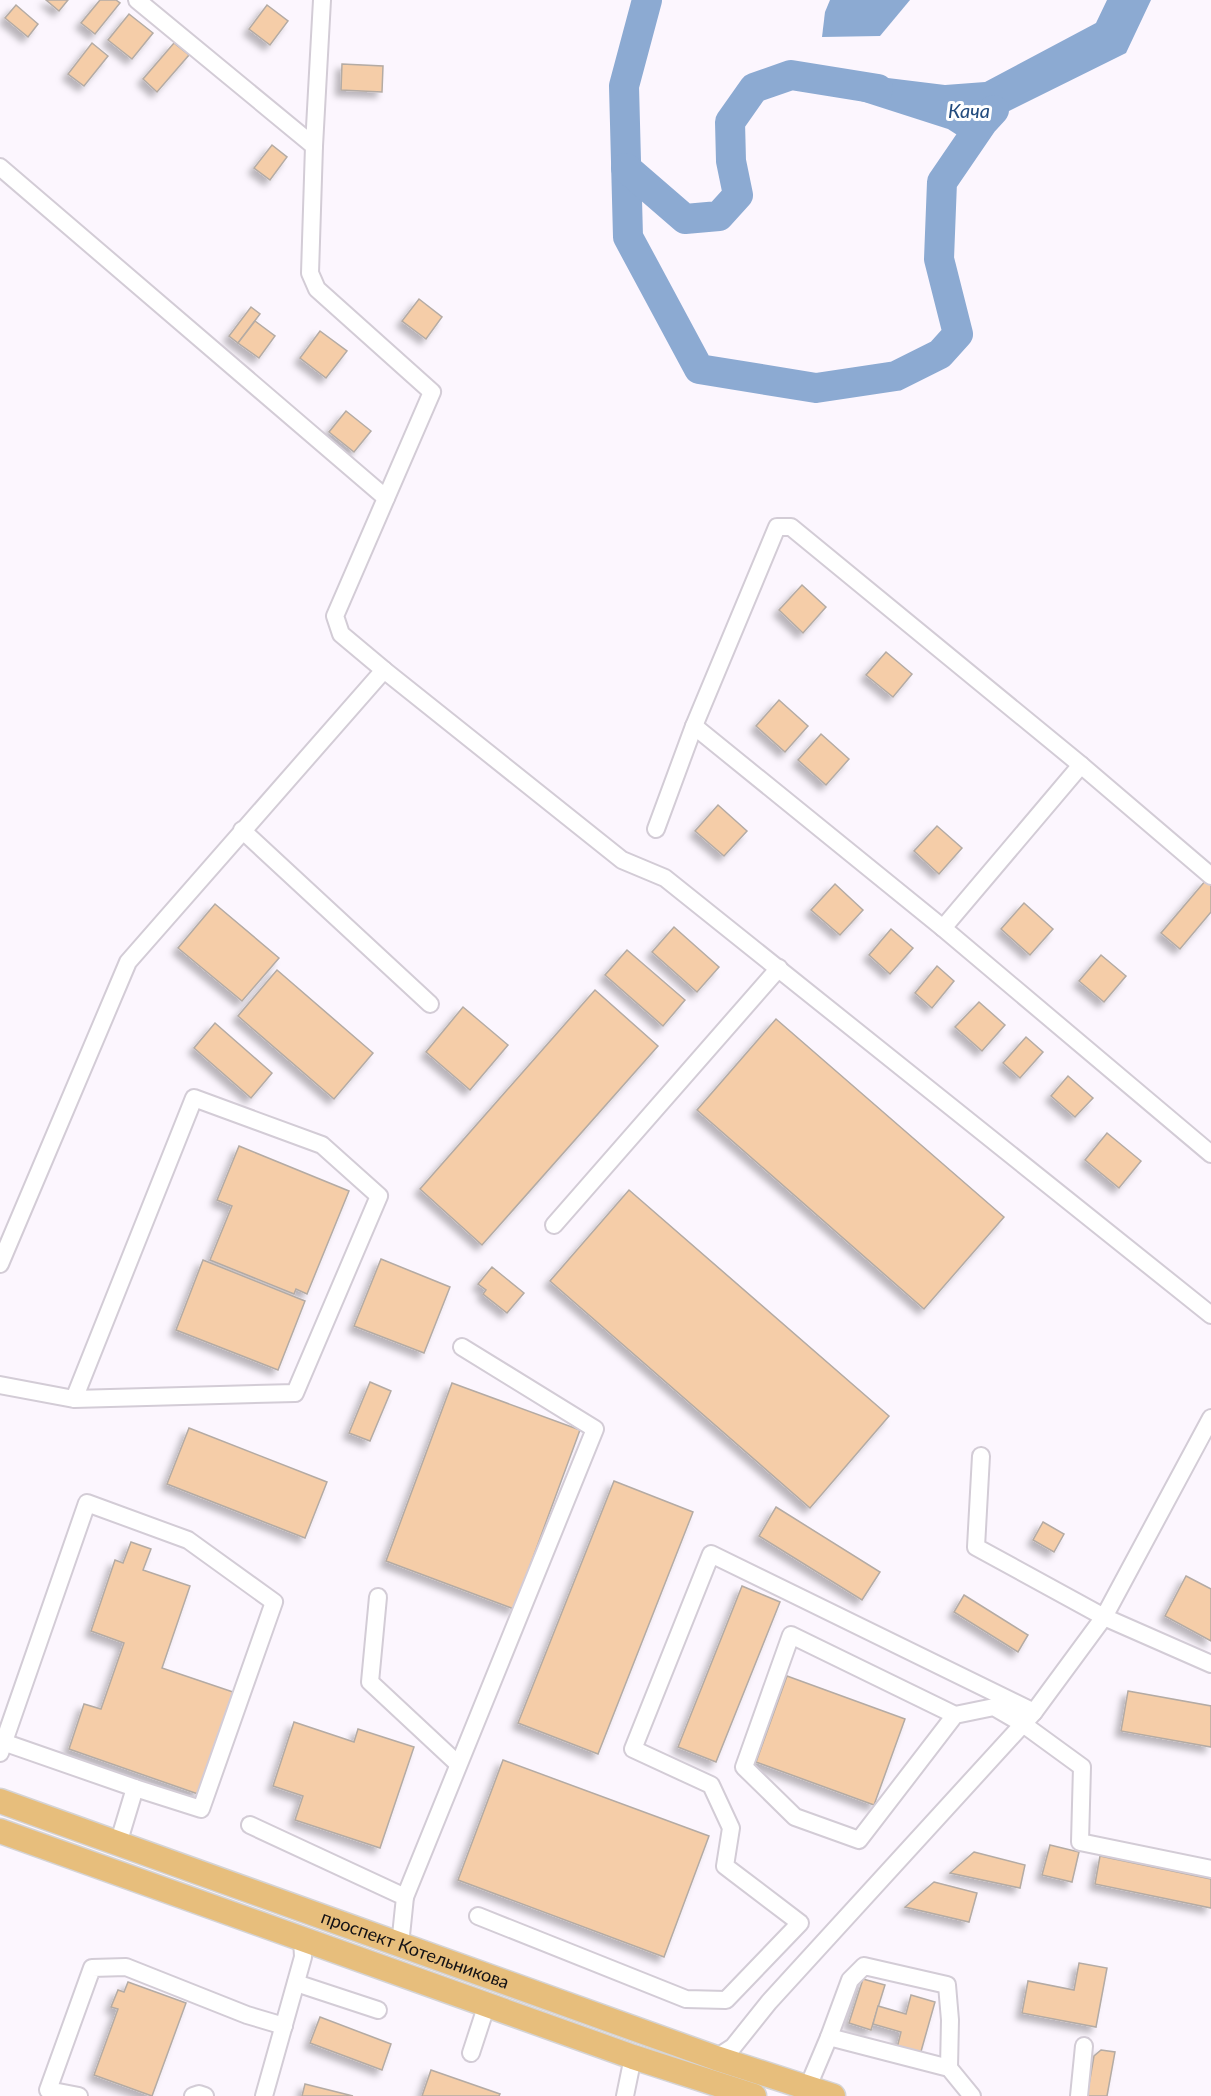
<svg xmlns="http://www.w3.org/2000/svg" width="1211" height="2096" font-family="Lato,sans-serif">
<defs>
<filter id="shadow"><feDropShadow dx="-5.5" dy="5.5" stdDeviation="3" flood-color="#0004"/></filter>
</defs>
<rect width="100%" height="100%" fill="#fcf6fe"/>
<!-- water -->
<g fill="#8caad2">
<polygon points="830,0 910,0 880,36 822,37 825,12"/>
<polygon points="1107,0 1151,0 1126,53 1001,115 976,147 948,129 836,93 839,72 945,85 985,82 1096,23"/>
</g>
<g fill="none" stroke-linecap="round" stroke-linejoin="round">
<!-- river -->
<g stroke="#8caad2" stroke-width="30">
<polyline points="647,0 624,86 628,237 699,369 816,388 896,376 940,354 958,334 939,259 942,182 983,122 994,110"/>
<polyline points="626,168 685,219 719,216 738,195 731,161 730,122 754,88 791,75 878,89"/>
</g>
</g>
<!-- building -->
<g fill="#f5cda8" stroke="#b4aba4" stroke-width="1.5" filter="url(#shadow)">
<polygon points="46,0 68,0 59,11"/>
<polygon points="100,0 116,0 120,3 95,34 81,23"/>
<polygon points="16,5 38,24 28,37 5,18"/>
<polygon points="267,5 288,21 270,45 249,29"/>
<polygon points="129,14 153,33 132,59 108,40"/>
<polygon points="92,43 108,56 84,86 68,74"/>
<polygon points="174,43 189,55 157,92 143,79"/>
<polygon points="342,64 383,66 382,92 341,90"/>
<polygon points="272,145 287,157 270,180 254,168"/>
<polygon points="419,299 442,317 426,339 402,321"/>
<polygon points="251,307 260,314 238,343 229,336"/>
<polygon points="255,321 275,336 259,358 238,343"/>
<polygon points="320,331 347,351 326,378 300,358"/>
<polygon points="346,411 371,431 354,452 329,432"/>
<polygon points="802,585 826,607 803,633 779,610"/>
<polygon points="886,652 912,674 893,697 866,675"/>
<polygon points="779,700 808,726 785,752 756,726"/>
<polygon points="821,734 849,759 826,785 798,760"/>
<polygon points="718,805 747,831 724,856 695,831"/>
<polygon points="937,826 962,848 939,874 914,851"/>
<polygon points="1206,880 1211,884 1211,912 1180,949 1161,933"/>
<polygon points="835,884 863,910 840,935 811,910"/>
<polygon points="1024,903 1053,929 1030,955 1001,929"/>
<polygon points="215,904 279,958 242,1001 178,948"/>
<polygon points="674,927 719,967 697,992 652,952"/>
<polygon points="891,929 913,948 890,974 869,955"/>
<polygon points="627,950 685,1000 663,1026 605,975"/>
<polygon points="1101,955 1126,976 1104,1002 1079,981"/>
<polygon points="937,966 954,981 932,1008 915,993"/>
<polygon points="277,970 373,1053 334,1099 238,1016"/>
<polygon points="595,990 658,1046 482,1245 420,1189"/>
<polygon points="979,1002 1005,1025 982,1051 955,1027"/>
<polygon points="463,1007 508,1045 470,1090 426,1052"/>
<polygon points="776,1019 1004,1217 924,1309 697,1110"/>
<polygon points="215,1023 272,1073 251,1098 194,1048"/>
<polygon points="1026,1037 1043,1052 1020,1078 1003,1063"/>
<polygon points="1068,1076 1093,1098 1075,1117 1051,1096"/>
<polygon points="1107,1133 1141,1161 1119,1188 1085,1160"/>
<polygon points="239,1146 349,1191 307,1294 296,1289 294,1294 210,1260 232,1206 217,1200"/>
<polygon points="629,1190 889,1416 810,1508 550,1281"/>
<polygon points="381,1259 450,1287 424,1353 354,1326"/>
<polygon points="203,1260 305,1301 278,1370 176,1330"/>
<polygon points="492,1267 524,1293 507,1313 483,1294 486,1290 478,1284"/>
<polygon points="370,1382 391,1391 370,1441 349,1433"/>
<polygon points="452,1383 580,1430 514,1609 386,1561"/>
<polygon points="189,1428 327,1482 305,1538 167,1484"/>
<polygon points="614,1481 693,1512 598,1754 518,1723"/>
<polygon points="776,1507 880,1572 862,1600 759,1536"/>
<polygon points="1043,1522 1064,1534 1054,1552 1033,1540"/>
<polygon points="131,1542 151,1549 143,1570 190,1586 162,1668 233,1692 198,1794 69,1749 84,1704 101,1709 124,1643 91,1631 115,1560 123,1563"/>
<polygon points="1186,1576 1211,1589 1211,1641 1165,1616"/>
<polygon points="742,1586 780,1602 716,1762 678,1747"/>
<polygon points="964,1595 1028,1635 1018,1652 954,1612"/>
<polygon points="787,1676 905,1719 874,1805 756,1762"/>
<polygon points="1128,1691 1211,1706 1211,1747 1121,1731"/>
<polygon points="294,1722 354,1742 358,1729 414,1747 380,1848 295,1820 303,1796 273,1786"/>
<polygon points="503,1760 709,1836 664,1957 458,1880"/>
<polygon points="1050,1845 1079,1852 1072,1882 1042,1875"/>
<polygon points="974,1852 1025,1865 1020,1888 950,1873"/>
<polygon points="1100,1856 1211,1879 1211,1908 1095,1884"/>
<polygon points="934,1882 977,1893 969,1922 905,1907"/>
<polygon points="1079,1963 1107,1968 1096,2027 1022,2013 1028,1981 1074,1990"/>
<polygon points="863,1979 885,1985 871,2030 849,2023"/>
<polygon points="128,1982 186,2003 152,2096 94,2075 118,2009 111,2007 118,1990 124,1992"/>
<polygon points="911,1995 935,2002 920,2055 897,2048 901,2032 873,2024 878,2006 906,2014"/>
<polygon points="320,2017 391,2044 382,2070 310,2043"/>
<polygon points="1101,2050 1115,2052 1107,2096 1087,2096 1094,2056"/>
<polygon points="431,2070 500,2094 499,2096 422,2096"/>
<polygon points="305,2084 353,2096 302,2096"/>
</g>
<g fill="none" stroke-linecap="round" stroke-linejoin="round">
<defs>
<g id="minor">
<polyline points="137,0 314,146"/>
<polyline points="322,0 314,146 310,273 317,289 432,392 335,616 341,634 384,670"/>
<polyline points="0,167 386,498"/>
<polyline points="694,726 943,928 1211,1154"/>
<polyline points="656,829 694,726 777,527 791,527 1081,765 1211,876"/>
<polyline points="242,830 430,1004"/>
<polyline points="943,928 1081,765"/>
<polyline points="554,1225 779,968"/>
<polyline points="0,1264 128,962 384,670 622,860 665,878 1211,1315"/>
<polyline points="0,1385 74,1399 295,1393 379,1196 322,1145 194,1098 74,1399"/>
<polyline points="981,1456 976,1547 1104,1617 1211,1664"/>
<polyline points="378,1597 370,1682 458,1764"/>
<polyline points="955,1715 859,1840 795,1817 744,1767 791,1635 955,1715 994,1707 1023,1724 1082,1767 1080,1842 1211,1869"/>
<polyline points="0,1741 135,1788 118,1844"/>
<polyline points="0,1753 87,1503 188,1540 274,1602 201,1809 135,1788"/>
<polyline points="250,1825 405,1897 400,1945"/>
<polyline points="405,1897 595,1429 462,1347"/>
<polyline points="478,1916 686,1999 726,2000 800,1923 725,1866 731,1828 711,1785 633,1749 711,1554 1034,1712"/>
<polyline points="296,1983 378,2010"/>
<polyline points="829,2037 850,1980 864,1966 947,1985 950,2020 949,2068"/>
<polyline points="471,2053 487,2004"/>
<polyline points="716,2058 733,2047 769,2002 1034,1712 1104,1617 1211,1418"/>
<polyline points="807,2089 829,2037 949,2068 972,2096"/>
<polyline points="79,2096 48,2090 92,1968 126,1967 247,2015 284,2026"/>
<polyline points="193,2096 199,2094 205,2096"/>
<polyline points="264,2096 303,1957 302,1938"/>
<polyline points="625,2096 633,2057"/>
<polyline points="1079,2096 1084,2046"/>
</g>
<g id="highway">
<path id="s1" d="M0,1801L716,2058L833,2096"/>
<polyline points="0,1831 633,2057 754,2096"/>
</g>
</defs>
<!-- minor casing -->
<use href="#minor" stroke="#d3ccd6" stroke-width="20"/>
<!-- highway casing -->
<use href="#highway" stroke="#d5d4d5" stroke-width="27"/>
<!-- minor -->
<use href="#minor" stroke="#fff" stroke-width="16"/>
<!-- highway -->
<use href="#highway" stroke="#e7be7c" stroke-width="24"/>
</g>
<g text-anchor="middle" stroke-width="6" stroke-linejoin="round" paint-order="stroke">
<!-- street labels -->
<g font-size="18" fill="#141215" stroke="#fff">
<text dy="6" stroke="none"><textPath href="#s1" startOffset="441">проспект Котельникова</textPath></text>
</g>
<!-- water labels -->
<g font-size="20" font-style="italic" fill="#234c7e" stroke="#fff">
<text x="969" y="118">Кача</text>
</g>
</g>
</svg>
